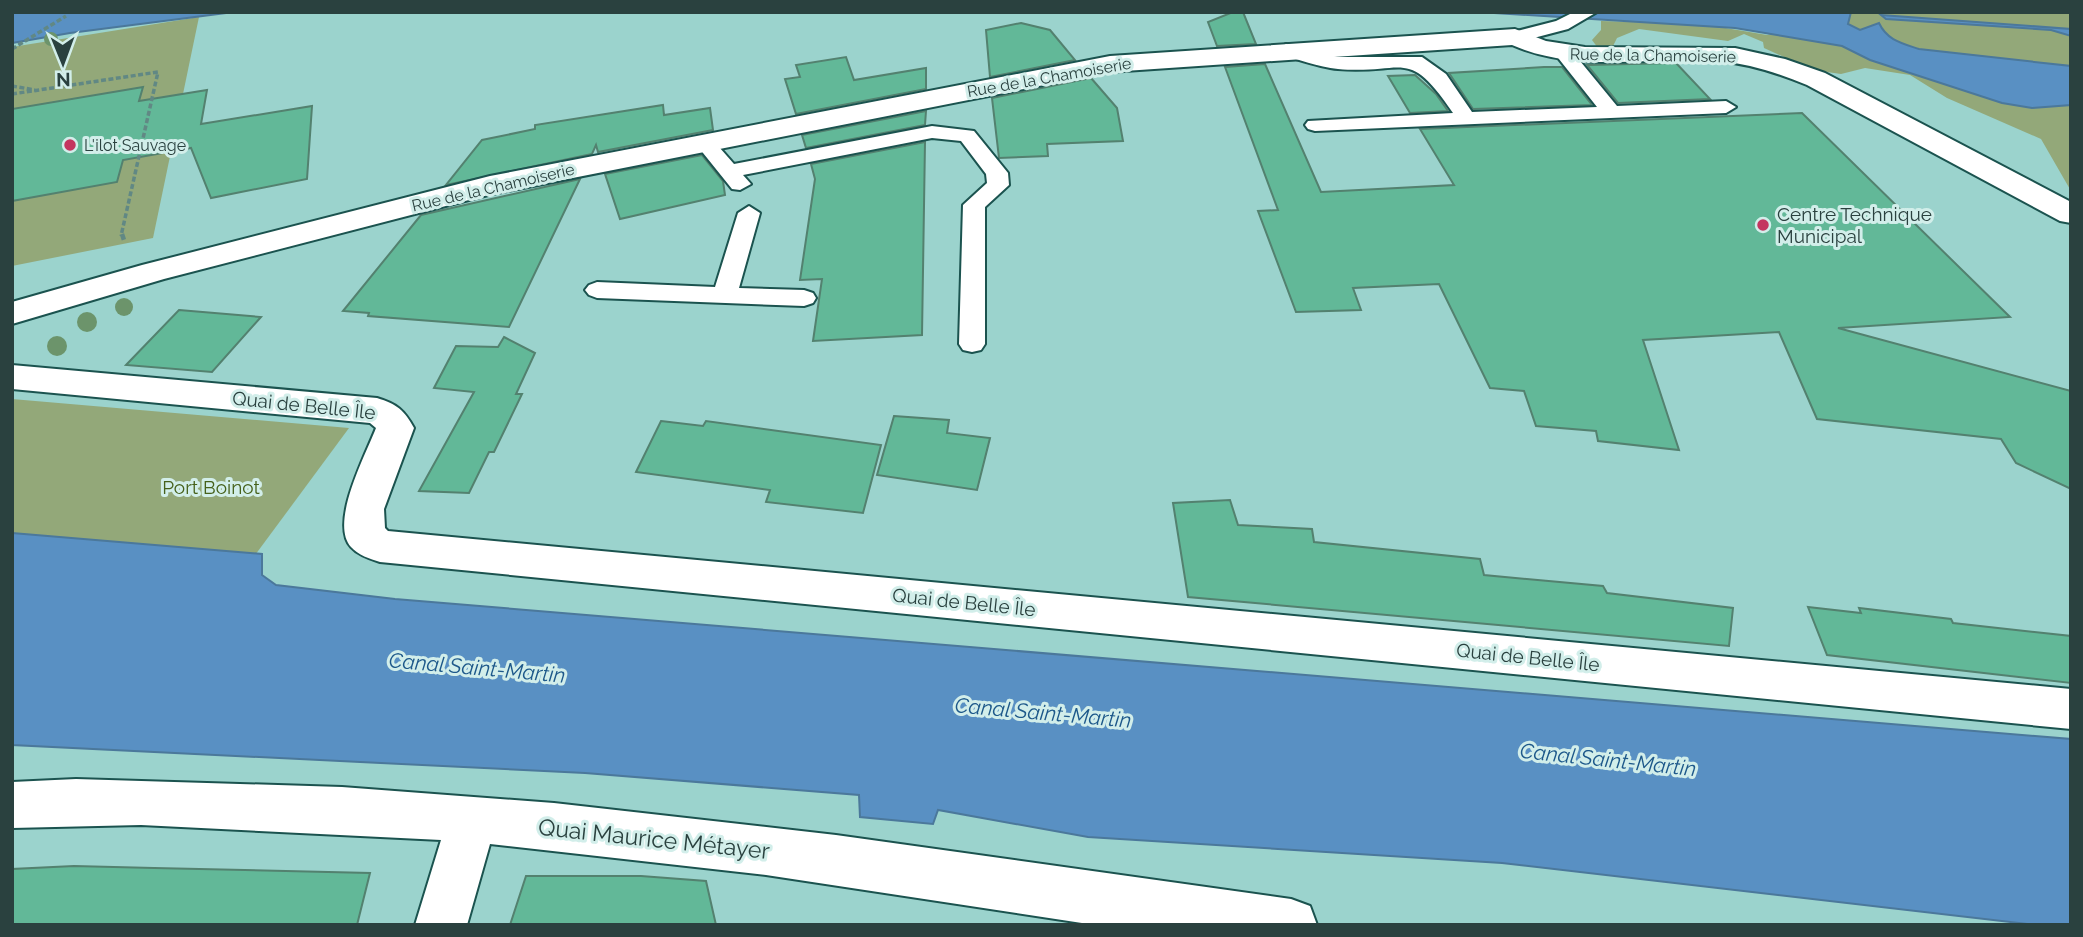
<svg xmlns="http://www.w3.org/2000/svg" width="2083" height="937" font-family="Raleway,sans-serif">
<rect width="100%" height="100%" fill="#9bd3cd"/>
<!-- green -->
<g fill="#93a879">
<polygon points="1851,12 2071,12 2071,191 2041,139 1947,98 1910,75 1865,68 1841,74 1813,70 1764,48 1763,42 1744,34 1728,41 1639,29 1617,38 1612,48 1598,48 1592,40 1601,30 1601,21 1702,24 1767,35"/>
<polygon points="199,17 153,238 12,266 12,47"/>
<polygon points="12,399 349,428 250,562 12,540"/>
</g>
<!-- water -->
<g fill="#5990c3" stroke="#4b789b" stroke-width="2">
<polygon points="12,12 234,12 70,33 12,43"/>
<path d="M1478,12H1851L1848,24L1860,30L1879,23C1887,40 1901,43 1919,49L2071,66V105L2032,108L2002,103L1870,60L1842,46L1735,28Z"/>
<polygon points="1881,15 2071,29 2071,36 2051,30 1886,19"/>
<polygon points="12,533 262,554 262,575 276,585 395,599 2071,739 2071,925 2037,925 1502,863 1088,837 938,810 933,824 860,817 859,795 585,773 12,745"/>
</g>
<!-- building -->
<g fill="#62b898" stroke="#53816f" stroke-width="2">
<polygon points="1233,12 1243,12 1256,44 1217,46 1208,22"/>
<polygon points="1021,23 1050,30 1075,60 990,77 986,30"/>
<polygon points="846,57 854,80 926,68 926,89 796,114 785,79 800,77 796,65"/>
<polygon points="1676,63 1710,99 1618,103 1587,65"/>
<polygon points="1265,64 1321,192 1454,185 1420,129 1802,113 2010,317 1838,328 2071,391 2071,489 2016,463 2001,439 1817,419 1779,332 1643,340 1679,450 1598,441 1596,431 1536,426 1524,391 1490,388 1439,284 1353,288 1361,310 1296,312 1258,211 1278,210 1225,67"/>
<polygon points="1544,67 1562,67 1592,105 1473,109 1449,73"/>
<polygon points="1415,75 1436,94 1448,111 1410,113 1388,76"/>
<polygon points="1091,78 1117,108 1123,141 1047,144 1048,156 999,158 992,98"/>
<polygon points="143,87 139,101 207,90 201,124 312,106 307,179 211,198 191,148 123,160 117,182 12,201 12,109"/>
<polygon points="663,105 664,115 710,108 713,130 598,152 596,145 592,154 446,185 482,140 535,129 535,125"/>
<polygon points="926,111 925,125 806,148 802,135"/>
<polygon points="925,142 922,335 813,341 822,279 800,280 815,179 811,164"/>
<polygon points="702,155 723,181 725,195 620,219 605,174"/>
<polygon points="580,179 509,327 368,316 369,313 343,311 421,215"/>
<polygon points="179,310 261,317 212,372 126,365"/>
<polygon points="504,337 535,353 516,394 522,394 494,452 489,452 469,493 419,491 474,392 434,388 456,346 498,347"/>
<polygon points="894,416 949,420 947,433 990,438 977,490 877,475"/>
<polygon points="661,421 703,426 706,421 881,445 863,513 766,502 770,490 636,472"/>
<polygon points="1230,500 1238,525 1312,529 1314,542 1480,559 1484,575 1603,586 1607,593 1733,608 1729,646 1188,597 1173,503"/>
<polygon points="1808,607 1861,613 1859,608 1951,619 1953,623 2071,636 2071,683 1827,655"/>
<polygon points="74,866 154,868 370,873 357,925 12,925 12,869"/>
<polygon points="526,876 641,876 706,881 716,925 510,925"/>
</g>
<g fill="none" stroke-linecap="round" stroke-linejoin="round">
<defs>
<g id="service">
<polygon points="1574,12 1597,12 1568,29 1515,43 1506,37 1509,33 1556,21"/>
<path d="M1286,44L1337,57H1422L1446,74L1472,112L1597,107L1555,54L1564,48L1571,50L1617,106L1726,101L1736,107L1726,113L1315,131L1308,129L1305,125L1308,121L1453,113C1407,45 1405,75 1338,69C1318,67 1298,59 1279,54L1277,50Z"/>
<polygon points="932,126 974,131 1008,173 1009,185 985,207 985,344 981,350 972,352 963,350 959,344 963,205 987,183 986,174 961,141 932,138 743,175 751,184 740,190 732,189 695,143 705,137 712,139 734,164"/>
<polygon points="749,206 760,213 739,288 804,290 813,293 816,298 813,303 804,306 597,298 589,295 585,290 589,285 597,282 715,287 738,213"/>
</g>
<g id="minor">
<path d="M1515,29L1546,41L1585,47L1735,48L1785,59L1825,73L2071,202V223L2060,221L1807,85C1778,73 1750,64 1719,61C1648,56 1579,74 1512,45L1110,72L492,194L164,279L12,324V302L142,265L490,176L1110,56Z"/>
<path d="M12,365L377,398C397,404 404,410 414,428L384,509L385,528L388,531L2071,689V729L380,562C370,559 358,555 351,547C329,523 366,454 376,428L370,423L12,389Z"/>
<polygon points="76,779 342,787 554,803 836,835 1291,899 1310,906 1317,925 1095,925 766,875 490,844 467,925 415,925 441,840 141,825 12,828 12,782"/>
</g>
</defs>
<!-- service casing -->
<use href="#service" stroke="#1b534f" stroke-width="4"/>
<!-- minor casing -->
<use href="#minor" stroke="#1b534f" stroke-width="4"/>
<!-- path-far1 -->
<g stroke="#618884" stroke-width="3.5" stroke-dasharray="5 2.5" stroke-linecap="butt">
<polyline points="12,49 66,16"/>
<polyline points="12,86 35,90"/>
<polyline points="12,94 158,72 121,236"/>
</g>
<!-- path -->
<polyline stroke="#618884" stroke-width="4.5" stroke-dasharray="6 3.5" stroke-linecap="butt" points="122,234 124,240"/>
<!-- service -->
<use href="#service" fill="#fff" fill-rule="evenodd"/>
<!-- minor -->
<use href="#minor" fill="#fff" fill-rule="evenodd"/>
</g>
<!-- trees -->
<g fill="#6c946b">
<circle cx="51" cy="39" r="7"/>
<circle cx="124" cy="307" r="9"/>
<circle cx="87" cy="322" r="10"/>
<circle cx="57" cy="346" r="10"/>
</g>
<!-- markers -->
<g fill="#c4355f" stroke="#d2eeea" stroke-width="2.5">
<circle cx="70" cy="145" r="7"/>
<circle cx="1763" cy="225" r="7"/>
</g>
<g text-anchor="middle" stroke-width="6" stroke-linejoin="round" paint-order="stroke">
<!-- far-street labels -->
<g font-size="16" fill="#2a413f" stroke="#d2eeea">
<text transform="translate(1653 55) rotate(1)" y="6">Rue de la Chamoiserie</text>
<text transform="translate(1049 77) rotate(-10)" y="6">Rue de la Chamoiserie</text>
<text transform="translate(493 187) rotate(-13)" y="6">Rue de la Chamoiserie</text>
</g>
<!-- far-poi labels -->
<g font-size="16" fill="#2a413f" stroke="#d2eeea" text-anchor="start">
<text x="84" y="151">L'ilot Sauvage</text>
</g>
<!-- poi labels -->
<g font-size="19" fill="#2a413f" stroke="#d2eeea" text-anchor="start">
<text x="1777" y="221">Centre Technique<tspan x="1777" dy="22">Municipal</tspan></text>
</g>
<!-- street labels -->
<g font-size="19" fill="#2a413f" stroke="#d2eeea">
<text transform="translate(304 405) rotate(6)" y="7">Quai de Belle Île</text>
<text transform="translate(964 602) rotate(6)" y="7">Quai de Belle Île</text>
<text transform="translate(1528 657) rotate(6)" y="7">Quai de Belle Île</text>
</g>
<!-- park labels -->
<g font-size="19" fill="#46611b" stroke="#d2eeea">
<text x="211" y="494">Port Boinot</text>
</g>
<!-- water labels -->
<g font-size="21" font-style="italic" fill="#1d588a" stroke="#d2eeea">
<text transform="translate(477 668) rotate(5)" y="7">Canal Saint-Martin</text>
<text transform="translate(1043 713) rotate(5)" y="7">Canal Saint-Martin</text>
<text transform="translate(1608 760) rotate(6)" y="7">Canal Saint-Martin</text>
</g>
<!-- near-street labels -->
<g font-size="23" fill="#2a413f" stroke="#d2eeea">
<text transform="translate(654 839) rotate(6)" y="8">Quai Maurice Métayer</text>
</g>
</g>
<!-- border -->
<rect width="2083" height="937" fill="none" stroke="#2a413f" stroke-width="28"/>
<!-- north arrow -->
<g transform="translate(63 63) rotate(179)" stroke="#d2eeea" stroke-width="5" paint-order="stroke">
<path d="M0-5L12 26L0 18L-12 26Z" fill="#2a413f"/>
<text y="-10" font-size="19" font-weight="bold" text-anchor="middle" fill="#2a413f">N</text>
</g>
</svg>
